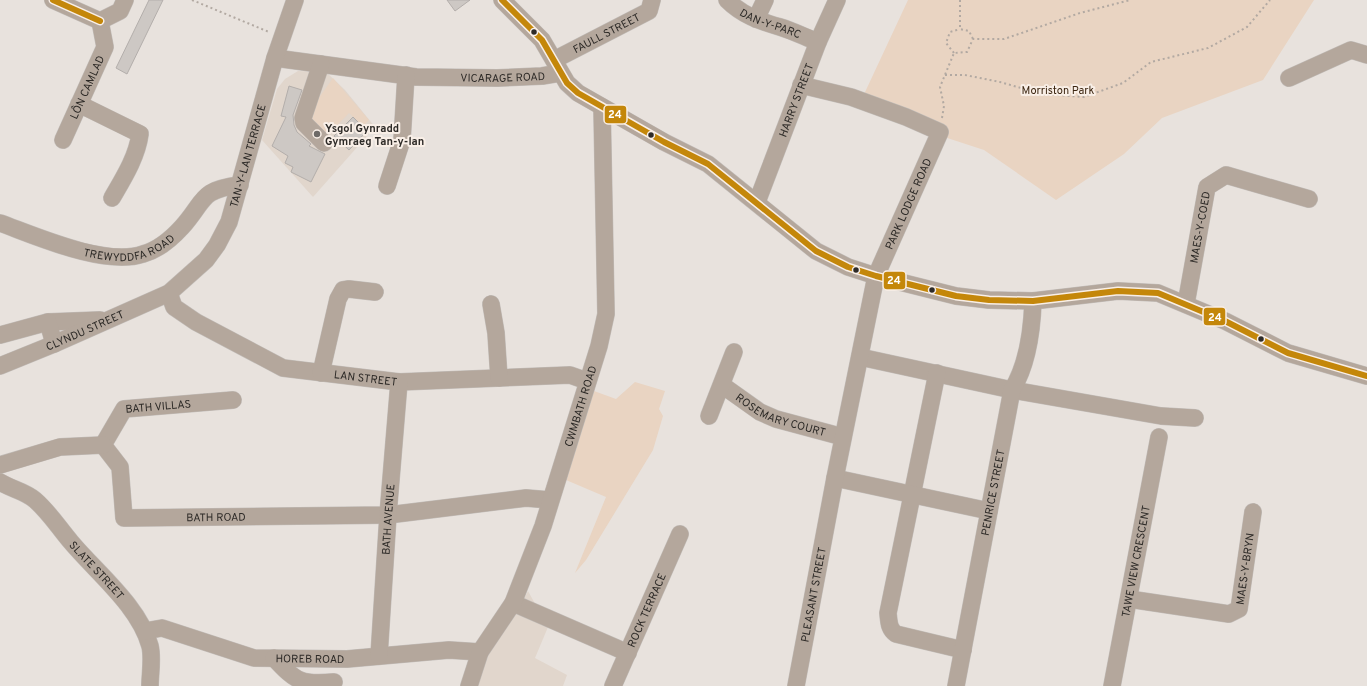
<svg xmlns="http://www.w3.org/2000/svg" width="1367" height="686" font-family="Overpass,sans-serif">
<rect width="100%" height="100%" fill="#e8e2dd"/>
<!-- built -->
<g fill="#e1d6cc">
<polygon points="298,71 326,72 345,90 375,127 313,197 262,140 277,89 285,79"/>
<polygon points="528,591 548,627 535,658 567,675 563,686 478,686 487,655 517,613"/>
</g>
<!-- green -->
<g fill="#e9d4c2">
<polygon points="908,0 1314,0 1263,80 1162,118 1124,154 1056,200 984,150 935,134 859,105"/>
<polygon points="333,78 369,120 363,126 349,113 325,138 307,119 316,102"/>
<polygon points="635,382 665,391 659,409 663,416 653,450 586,560 575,573 606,497 566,480 594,391 616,399"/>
</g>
<!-- building -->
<g fill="#cdc8c4" stroke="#b3aeab">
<polygon points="149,0 163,0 127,74 116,68"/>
<polygon points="447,0 470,0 455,11"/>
<polygon points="289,86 302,90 293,115 294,125 297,132 311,144 309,146 325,154 311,182 291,172 293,167 285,163 288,156 272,146 286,117 281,116"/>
<polygon points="353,117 367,131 349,150 334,136"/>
</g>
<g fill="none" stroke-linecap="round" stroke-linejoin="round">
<defs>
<g id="minor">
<polyline points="53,0 100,21"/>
<polyline points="502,0 542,40 567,83 578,93 664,142 708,164 816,251 848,267 876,276 956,296 989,300 1033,301 1118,291 1158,293 1225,321 1288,353 1367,376"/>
<path id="s1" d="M727,0C742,15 759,21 780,27C793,31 805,37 818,42"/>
<polyline points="756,19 765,0"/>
<polyline points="100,21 120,11 125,0"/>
<path id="s2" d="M275,58L416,77L497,78L542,76L560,73"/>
<path id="s3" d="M554,60L649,11L652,0"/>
<polyline points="321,64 303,118 304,123 324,143"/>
<polyline points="1289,78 1351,50 1367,55"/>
<path d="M79,104L140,134C137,157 123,179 112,198"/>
<path id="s4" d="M63,140L105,47L100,21"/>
<polyline points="387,186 402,140 406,75"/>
<path id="s5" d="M757,202L818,42L837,0"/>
<path id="s6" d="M0,223C36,236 105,267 143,254C158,250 172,238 182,227C206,200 199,190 240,185"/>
<path id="s7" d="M169,293L174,307L196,322L283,368L399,382L570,375L587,381"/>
<polyline points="491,304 496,333 499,378"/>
<path id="s8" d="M1186,304L1207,187L1226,175L1309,199"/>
<polyline points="48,322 100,320"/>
<polyline points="0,335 48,322 54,344"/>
<polyline points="860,357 1012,390 1161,416 1195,418"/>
<path id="s9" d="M0,366L54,344L169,293L206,260L217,245L229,222L275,58L295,0"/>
<polyline points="321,373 338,299 343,290 349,289 375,292"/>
<path d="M937,373L888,613C889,623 889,629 896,634L963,650"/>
<path id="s10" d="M722,385L760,412L776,419L843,437"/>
<polyline points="709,416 734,352"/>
<path id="s11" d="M103,445L120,467L124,518L388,515L526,498L550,500"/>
<path id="s12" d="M103,445L124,409L233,400"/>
<polyline points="0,465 60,447 103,445"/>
<polyline points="835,478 989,511"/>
<path id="s13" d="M0,482C11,489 25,491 35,500C49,512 59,528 71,542C97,573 139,606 150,646C153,658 150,674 150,686"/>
<path id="s14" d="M1129,599L1229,614L1239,609L1253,512"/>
<polyline points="513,603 628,653"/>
<path id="s15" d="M145,631L162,628L254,658L347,659L449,650L480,652"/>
<path id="s16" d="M379,656L388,515L399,382"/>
<path d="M274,658C296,682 302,685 334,682"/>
<path id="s17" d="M469,686L480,652L513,603L543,526L599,346L606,314L602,107"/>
<path id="s18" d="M613,686L680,534"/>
<path id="s19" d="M796,686L835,478L876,276L940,132L906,117L851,97L801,85"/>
<path id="s20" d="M956,686L1012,390C1028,364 1032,331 1033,301"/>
<path id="s21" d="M1112,686L1159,437"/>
</g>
</defs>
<!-- minor casing -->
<use href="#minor" stroke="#c2bdb9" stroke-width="18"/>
<!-- path -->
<g stroke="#b2a9a2" stroke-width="2" stroke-dasharray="2 3" stroke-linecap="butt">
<polyline points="192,0 269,32"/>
<polyline points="960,0 960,29 969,31 973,39"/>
<polyline points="954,53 946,43 950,32 960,29"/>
<polyline points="945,75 965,75 1000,82 1042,94 1084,97 1123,83 1151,62 1208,48 1247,27 1270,0"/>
<polyline points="942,118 944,106 940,87 954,53 967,52 973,39 1004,39 1080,13 1130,0"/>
</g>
<!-- minor -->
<use href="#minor" stroke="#b4a79c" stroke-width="17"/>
<defs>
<g id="bus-1">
<polyline points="53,0 100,21"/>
<polyline points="502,0 542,40 567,83 578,93 664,142 708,164 816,251 848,267 876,276 956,296 989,300 1033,301 1118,291 1158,293 1225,321 1288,353 1367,376"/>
</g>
</defs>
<!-- bus-1 casing -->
<use href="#bus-1" stroke="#f9efe7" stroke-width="9"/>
<!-- bus-1 -->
<use href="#bus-1" stroke="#c4870a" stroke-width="6"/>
</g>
<!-- markers -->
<g fill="#2d2a27" stroke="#f9efe7" stroke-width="1.5">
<circle cx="534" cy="32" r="3.5"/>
<circle cx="651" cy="135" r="3.5"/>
<circle cx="856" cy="270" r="3.5"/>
<circle cx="932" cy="290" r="3.5"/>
<circle cx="1261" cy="339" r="3.5"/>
</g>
<circle fill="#6e6a67" stroke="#f9efe7" stroke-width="1.5" cx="317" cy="134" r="4"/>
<g text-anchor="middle" stroke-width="4" stroke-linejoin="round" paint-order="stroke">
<!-- street labels -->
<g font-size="11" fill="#2d2a27" stroke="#f9efe7">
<text dy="4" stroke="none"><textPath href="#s1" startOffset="50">DAN-Y-PARC</textPath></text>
<text dy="4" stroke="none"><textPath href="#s3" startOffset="59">FAULL STREET</textPath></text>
<text dy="4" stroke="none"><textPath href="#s2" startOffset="229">VICARAGE ROAD</textPath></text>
<text dy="4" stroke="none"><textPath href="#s4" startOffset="58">LÔN CAMLAD</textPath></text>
<text dy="4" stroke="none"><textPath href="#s5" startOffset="109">HARRY STREET</textPath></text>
<text dy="4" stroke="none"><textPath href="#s9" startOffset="347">TAN-Y-LAN TERRACE</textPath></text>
<text dy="4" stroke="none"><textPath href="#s19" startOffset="497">PARK LODGE ROAD</textPath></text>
<text dy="4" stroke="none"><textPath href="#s8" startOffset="78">MAES-Y-COED</textPath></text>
<text dy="4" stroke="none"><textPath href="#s6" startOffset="136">TREWYDDFA ROAD</textPath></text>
<text dy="4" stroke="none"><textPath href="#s9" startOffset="92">CLYNDU STREET</textPath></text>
<text dy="4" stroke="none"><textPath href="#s7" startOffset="223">LAN STREET</textPath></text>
<text dy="4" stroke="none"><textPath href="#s17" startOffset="303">CWMBATH ROAD</textPath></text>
<text dy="4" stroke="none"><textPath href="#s12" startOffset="76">BATH VILLAS</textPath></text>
<text dy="4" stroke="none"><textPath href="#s10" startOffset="67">ROSEMARY COURT</textPath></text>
<text dy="4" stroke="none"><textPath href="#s20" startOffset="197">PENRICE STREET</textPath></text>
<text dy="4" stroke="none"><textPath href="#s11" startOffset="171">BATH ROAD</textPath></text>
<text dy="4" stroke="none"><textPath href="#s16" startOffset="137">BATH AVENUE</textPath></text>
<text dy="4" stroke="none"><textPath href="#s21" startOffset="127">TAWE VIEW CRESCENT</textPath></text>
<text dy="4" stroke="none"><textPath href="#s14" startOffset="153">MAES-Y-BRYN</textPath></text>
<text dy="4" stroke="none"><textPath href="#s13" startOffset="133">SLATE STREET</textPath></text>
<text dy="4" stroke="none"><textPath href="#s19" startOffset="93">PLEASANT STREET</textPath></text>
<text dy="4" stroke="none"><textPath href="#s18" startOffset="83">ROCK TERRACE</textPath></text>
<text dy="4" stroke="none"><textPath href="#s15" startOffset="170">HOREB ROAD</textPath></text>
</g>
<!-- park labels -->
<g font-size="11" fill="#3b2510" stroke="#f9efe7">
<text x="1058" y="94">Morriston Park</text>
</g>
<!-- poi labels -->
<g font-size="11" font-weight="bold" fill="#2d2a27" stroke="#f9efe7" text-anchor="start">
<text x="325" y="132">Ysgol Gynradd<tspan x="325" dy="13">Gymraeg Tan-y-lan</tspan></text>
</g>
</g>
<g stroke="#f9efe7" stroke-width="1.5">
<rect x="604" y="105" width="23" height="19" rx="4" fill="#c4870a"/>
<rect x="883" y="271" width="23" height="19" rx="4" fill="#c4870a"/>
<rect x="1203" y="307" width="23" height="19" rx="4" fill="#c4870a"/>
</g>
<g font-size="11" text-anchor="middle" font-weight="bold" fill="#fff">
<text x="615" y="118">24</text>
<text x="894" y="284">24</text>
<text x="1215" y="321">24</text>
</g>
</svg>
